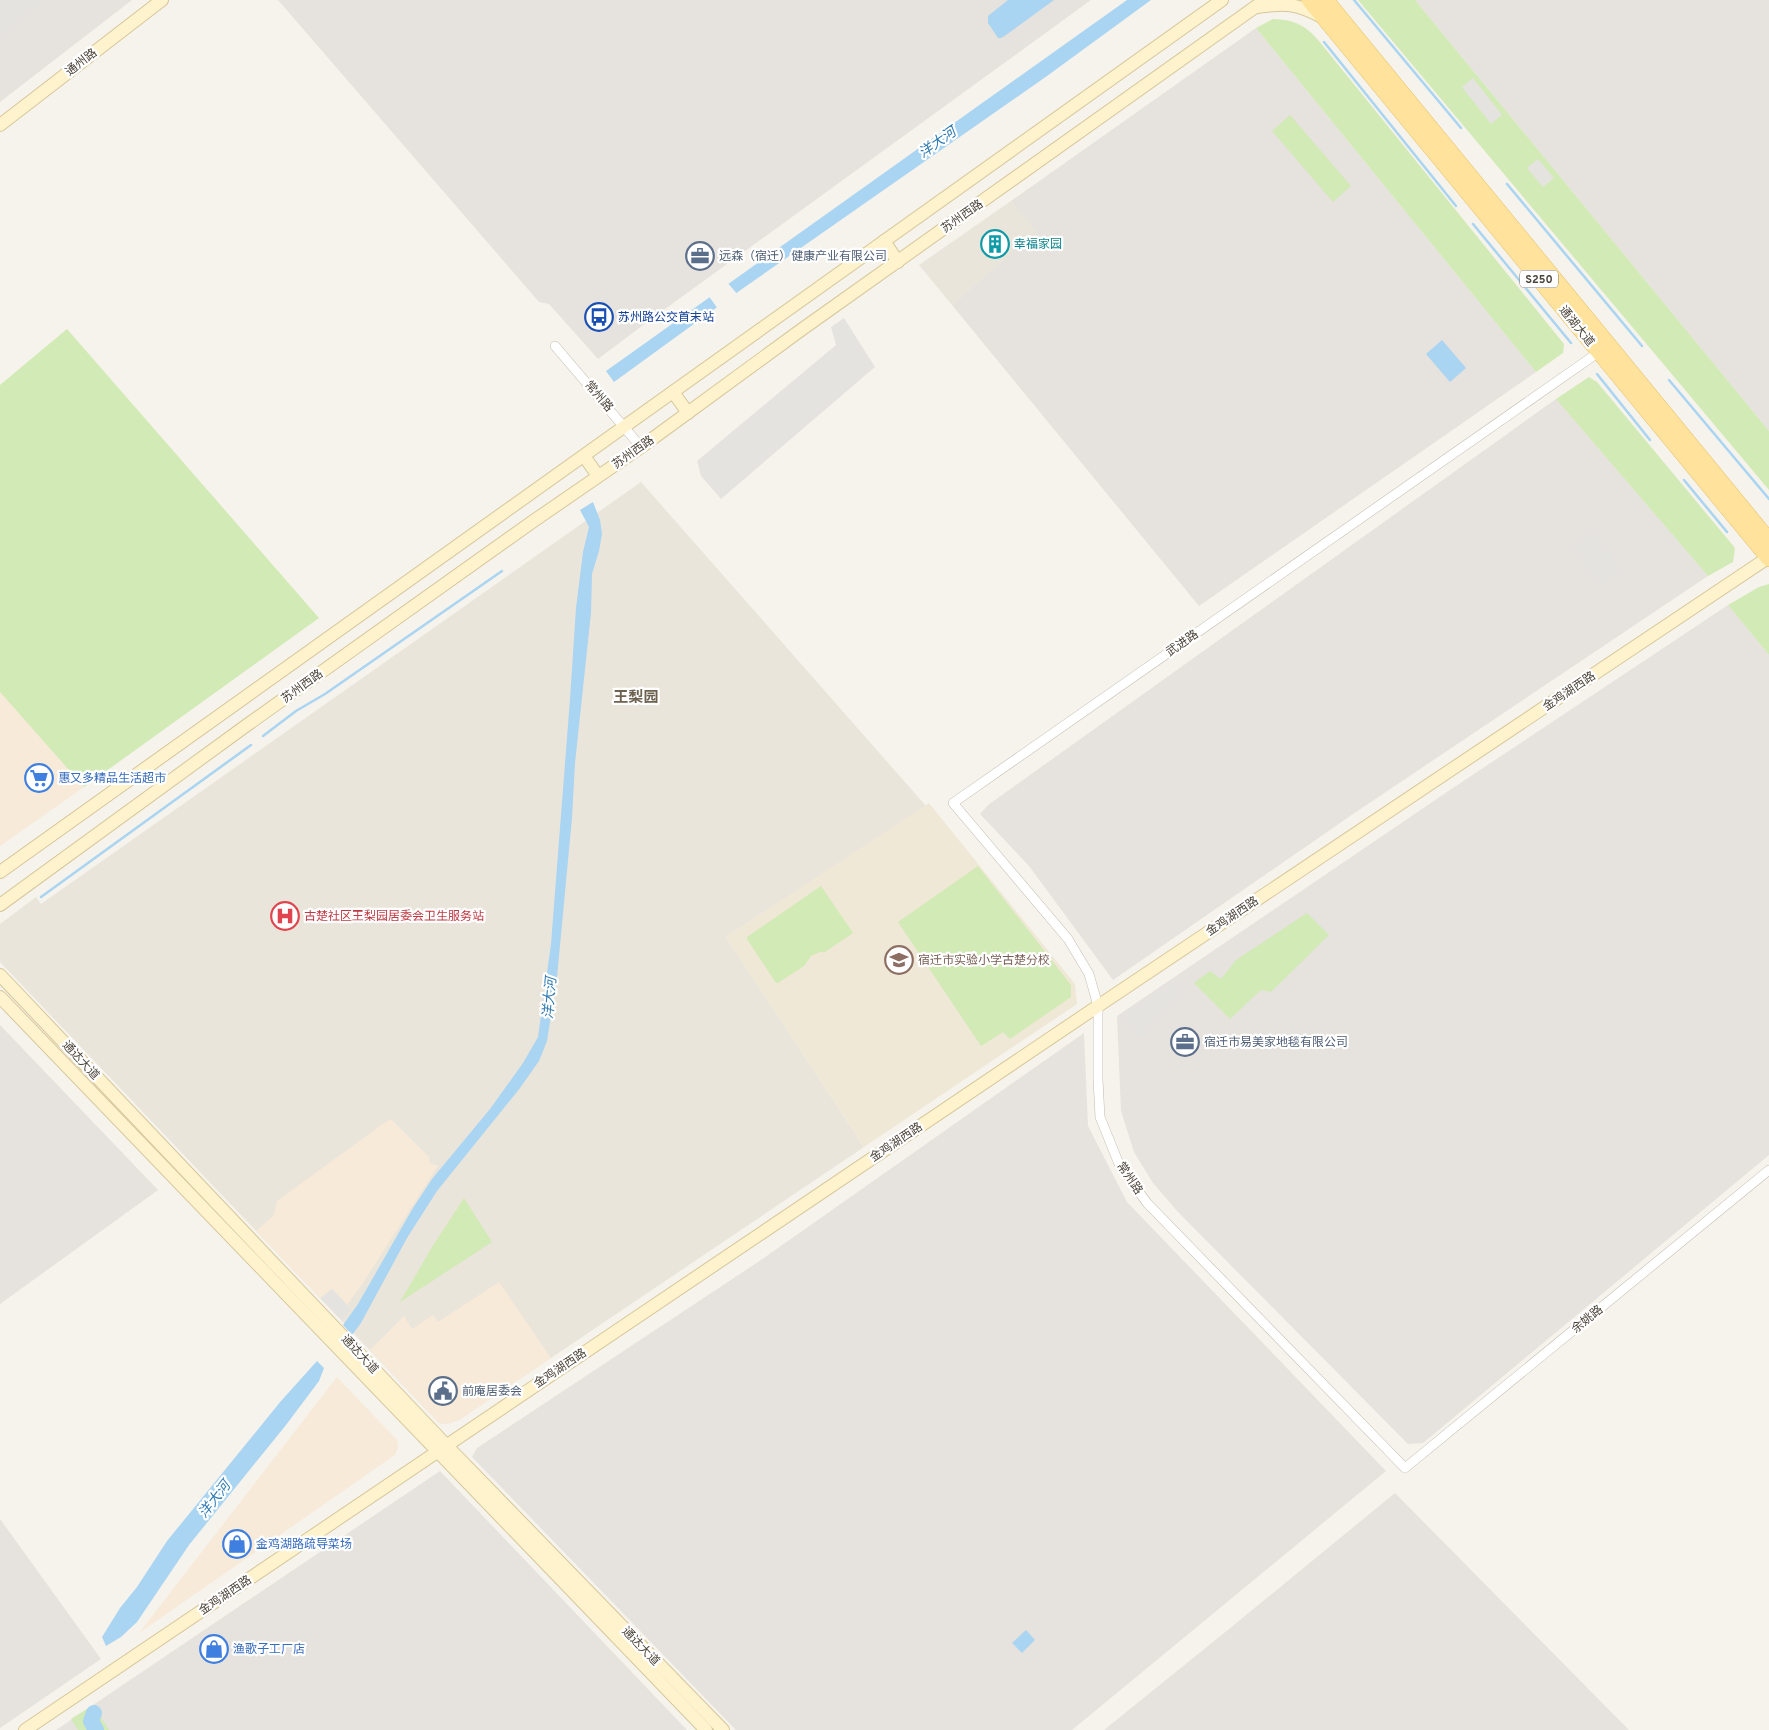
<svg xmlns="http://www.w3.org/2000/svg" width="1769" height="1730" font-family="Overpass,'Noto Sans SC',sans-serif">
<rect width="100%" height="100%" fill="#f6f3ec"/>
<!-- residential -->
<g fill="#eae5da">
<polygon points="1011,201 1038,231 952,305 919,265"/>
<polygon points="641,482 926,806 726,937 864,1147 459,1420 446,1424 439,1423 0,962 0,924 36,897 41,904"/>
</g>
<!-- commercial -->
<g fill="#f7ead8">
<polygon points="0,692 84,787 0,846"/>
<polygon points="391,1119 429,1157 430,1163 438,1166 363,1283 347,1305 332,1289 320,1298 256,1231 274,1215 277,1201 384,1123"/>
<polygon points="499,1282 551,1358 459,1420 446,1424 439,1423 370,1350 404,1316 412,1329 433,1315 438,1322"/>
<polygon points="337,1377 397,1440 398,1448 395,1455 139,1633"/>
</g>
<!-- industrial -->
<g fill="#e6e2dd">
<polygon points="0,0 132,0 0,102"/>
<polygon points="278,0 1091,0 654,317 598,359 549,304 539,302"/>
<polygon points="1415,0 1769,0 1769,431"/>
<polygon points="1256,28 1536,372 1199,606 952,305 1037,231 1011,201"/>
<polygon points="1556,399 1708,576 1353,814 1113,980 1029,866 980,814 988,805"/>
<polygon points="1728,605 1769,655 1769,1155 1423,1443 1408,1444 1177,1211 1153,1183 1134,1152 1121,1111 1117,1016 1447,792"/>
<polygon points="0,1025 158,1190 0,1304"/>
<polygon points="1084,1033 1088,1126 1127,1202 1386,1471 1072,1730 736,1730 472,1457 477,1448 758,1262"/>
<polygon points="440,1471 687,1730 56,1730"/>
<polygon points="1395,1493 1629,1730 1104,1730 1229,1629"/>
<polygon points="0,1519 101,1659 0,1728"/>
</g>
<!-- education -->
<polygon fill="#efe8d6" points="929,803 1075,984 1077,1004 864,1147 726,937"/>
<!-- green -->
<g fill="#d2eab5">
<polygon points="1358,0 1415,0 1769,431 1769,490"/>
<path d="M1273,19C1295,20 1305,25 1319,41L1564,344L1563,353L1536,372L1256,28Z"/>
<polygon points="1290,115 1351,186 1333,202 1272,131"/>
<polygon points="67,329 319,618 84,787 0,692 0,385"/>
<polygon points="1589,377 1597,382 1735,548 1733,562 1708,576 1556,399"/>
<polygon points="1769,584 1769,655 1728,605 1759,587"/>
<polygon points="978,866 1071,985 1071,997 1010,1039 1003,1032 981,1046 898,922"/>
<polygon points="821,886 853,933 825,952 820,952 811,956 804,966 778,983 776,983 747,939 747,937"/>
<polygon points="1307,913 1329,935 1271,992 1261,990 1230,1019 1194,983 1210,971 1221,979 1236,960"/>
<polygon points="464,1198 492,1242 400,1302 432,1247"/>
<polygon points="93,1705 109,1730 78,1730 71,1719"/>
</g>
<!-- parking -->
<g fill="#e5e3e0">
<polygon points="0,0 45,0 45,1 0,40"/>
<polygon points="1473,78 1502,115 1491,124 1462,87"/>
<polygon points="1538,159 1554,178 1543,187 1527,168"/>
<polygon points="844,318 875,367 721,499 701,476 697,461 836,345 831,327"/>
<polygon points="1593,527 1623,571 1598,588 1568,544"/>
<polygon points="1173,979 1187,994 1141,1039 1120,1015"/>
<polygon points="332,1289 351,1309 342,1320 321,1299"/>
</g>
<!-- water -->
<g fill="#a9d4f2">
<polygon points="1008,0 1054,0 1006,35 1001,38 998,38 988,23 988,16"/>
<polygon points="1127,0 1151,0 1047,76 742,289 614,382 606,371"/>
<polygon points="1442,340 1466,368 1450,382 1426,354"/>
<polygon points="593,502 600,520 602,534 599,551 592,574 591,613 575,763 572,818 557,977 547,1041 539,1061 520,1088 437,1191 407,1238 361,1323 352,1335 343,1325 358,1304 413,1208 432,1179 490,1109 523,1063 538,1037 551,944 570,699 576,608 583,552 589,527 580,510"/>
<polygon points="317,1361 324,1368 319,1381 286,1425 189,1545 137,1622 121,1637 106,1646 102,1637 120,1608 137,1587 167,1541 281,1401"/>
<polygon points="1026,1630 1035,1640 1022,1653 1012,1643"/>
</g>
<!-- pier -->
<polygon fill="#f6f3ec" points="726,281 738,295 718,309 708,295"/>
<g fill="none" stroke-linecap="round" stroke-linejoin="round">
<!-- stream -->
<g stroke="#a9d4f2" stroke-width="2.5">
<polyline points="1354,0 1461,128"/>
<polyline points="1324,42 1456,206"/>
<polyline points="1507,184 1642,346"/>
<polyline points="1473,224 1571,343"/>
<polyline points="1597,374 1650,440"/>
<polyline points="1669,380 1769,499"/>
<polyline points="1684,480 1727,532"/>
<polyline points="263,736 296,711 325,694 502,571"/>
<polyline points="41,897 251,745"/>
</g>
<!-- river -->
<polyline stroke="#a9d4f2" stroke-width="16" points="94,1713 91,1721 96,1730"/>
<defs>
<g id="street">
<polyline points="555,346 641,447"/>
<polyline points="1599,352 953,803 1068,939 1089,974 1098,1006 1098,1080 1100,1117 1119,1164 1147,1203 1405,1468 1769,1170"/>
</g>
<g id="secondary">
<path d="M1257,7C1286,3 1296,3 1322,17"/>
<polyline points="0,125 162,0"/>
<polyline points="884,241 898,262"/>
<polyline points="673,392 688,413"/>
<polyline points="584,456 598,476"/>
<polyline points="0,872 1222,0"/>
<polyline points="0,905 247,725 532,522 641,447 801,330 1265,0"/>
<polyline points="0,975 446,1445 723,1730"/>
<polyline points="0,997 706,1730"/>
<polyline points="25,1730 1098,1006 1769,557"/>
</g>
<g id="primary">
<polyline points="1309,0 1769,559"/>
<polyline points="1326,0 1769,540"/>
</g>
</defs>
<!-- street casing -->
<use href="#street" stroke="#c2bbae" stroke-width="10"/>
<!-- secondary casing -->
<use href="#secondary" stroke="#d6c79b" stroke-width="14"/>
<!-- primary casing -->
<use href="#primary" stroke="#e6c16a" stroke-width="16"/>
<!-- street -->
<use href="#street" stroke="#fff" stroke-width="9"/>
<!-- secondary -->
<use href="#secondary" stroke="#fff3cd" stroke-width="12"/>
<!-- primary -->
<use href="#primary" stroke="#ffe39c" stroke-width="15"/>
</g>
<!-- icons -->
<defs>
<symbol id="building-ring" viewBox="-11 -11 22 22"><circle r="9.5" fill="#fff" stroke="#0f9aa8" stroke-width="1.5"/><path d="M-4-6H4V6H1V3H-1V6H-4ZM-2.5-4.3h1.7v1.8h-1.7ZM.8-4.3h1.7v1.8H.8ZM-2.5-1h1.7V.8h-1.7ZM.8-1h1.7V.8H.8Z" fill="#0f9aa8"/></symbol>
<symbol id="office-ring" viewBox="-11 -11 22 22"><circle r="9.5" fill="#fff" stroke="#5c6f8a" stroke-width="1.5"/><path d="M-6-3h4V-5.5h4V-3h4V5H-6ZM-1-4.5V-3h2v-1.5ZM-6 0V1H6V0Z" fill="#5c6f8a"/></symbol>
<symbol id="bus-ring" viewBox="-11 -11 22 22"><circle r="9.5" fill="#fff" stroke="#1a4fb4" stroke-width="1.5"/><path d="M-5-6H5V4H4V6H2V4H-2V6H-4V4H-5ZM-3.5-4V0h7V-4ZM-3.5 1.2v1.5H-2V1.2ZM2 1.2v1.5H3.5V1.2Z" fill="#1a4fb4"/></symbol>
<symbol id="supermarket-ring" viewBox="-11 -11 22 22"><circle r="9.5" fill="#fff" stroke="#3f7fe0" stroke-width="1.5"/><path d="M-6-5.5h2.5l.6 2H6L4.5 2H-2.5L-4.4-4H-6ZM-1.5 3.2a1.3 1.3 0 1 0 .1 0ZM3 3.2a1.3 1.3 0 1 0 .1 0Z" fill="#3f7fe0"/></symbol>
<symbol id="hospital-ring" viewBox="-11 -11 22 22"><circle r="9.5" fill="#fff" stroke="#e0444e" stroke-width="1.5"/><path d="M-5-5h3v3.5h4V-5h3V5h-3V1.5h-4V5h-3Z" fill="#e0444e"/></symbol>
<symbol id="school-ring" viewBox="-11 -11 22 22"><circle r="9.5" fill="#fff" stroke="#8d6e63" stroke-width="1.5"/><path d="M0-5L7-2L0 1L-7-2ZM-4 1L0 2.5L4 1V4Q0 6-4 4Z" fill="#8d6e63"/></symbol>
<symbol id="civic-ring" viewBox="-11 -11 22 22"><circle r="9.5" fill="#fff" stroke="#5c6f8a" stroke-width="1.5"/><path d="M-.6-6.5H3V-4.5H.6V-3L4-1V1h2V6H-6V1h2V-1L-.6-3ZM-1.2 2.5V6h2.4V2.5Z" fill="#5c6f8a"/></symbol>
<symbol id="shop-ring" viewBox="-11 -11 22 22"><circle r="9.5" fill="#fff" stroke="#3f7fe0" stroke-width="1.5"/><path d="M-5-2.5h2.3a2.7 3.5 0 0 1 5.4 0H5L5.5 6h-11ZM-1.5-2.5h3a1.5 2.3 0 0 0-3 0Z" fill="#3f7fe0"/></symbol>
</defs>
<g fill-rule="evenodd">
<use href="#building-ring" x="979" y="228" width="32" height="32"/>
<use href="#office-ring" x="684" y="240" width="32" height="32"/>
<use href="#bus-ring" x="583" y="301" width="32" height="32"/>
<use href="#supermarket-ring" x="23" y="762" width="32" height="32"/>
<use href="#hospital-ring" x="269" y="900" width="32" height="32"/>
<use href="#school-ring" x="883" y="944" width="32" height="32"/>
<use href="#office-ring" x="1169" y="1026" width="32" height="32"/>
<use href="#civic-ring" x="427" y="1375" width="32" height="32"/>
<use href="#shop-ring" x="221" y="1528" width="32" height="32"/>
<use href="#shop-ring" x="198" y="1633" width="32" height="32"/>
</g>
<g text-anchor="middle" stroke-width="4.5" stroke-linejoin="round" paint-order="stroke">
<!-- shield labels -->
<rect fill="#fff" stroke="#817c74" stroke-width="1" x="1520" y="270.5" width="38" height="17" rx="4"/>
<g font-size="11" font-weight="bold" fill="#4b4439">
<text x="1539" y="283">S250</text>
</g>
<!-- street labels -->
<g font-size="12" fill="#4b4439" stroke="#fff">
<text transform="translate(81 62) rotate(-38)" y="4">通州路</text>
<text transform="translate(962 216) rotate(-35)" y="4">苏州西路</text>
<text transform="translate(1577 326) rotate(51)" y="4">通湖大道</text>
<text transform="translate(599 396) rotate(49)" y="4">常州路</text>
<text transform="translate(633 452) rotate(-35)" y="4">苏州西路</text>
<text transform="translate(1182 643) rotate(-35)" y="4">武进路</text>
<text transform="translate(302 686) rotate(-36)" y="4">苏州西路</text>
<text transform="translate(1569 691) rotate(-34)" y="4">金鸡湖西路</text>
<text transform="translate(1232 916) rotate(-34)" y="4">金鸡湖西路</text>
<text transform="translate(81 1060) rotate(47)" y="4">通达大道</text>
<text transform="translate(896 1142) rotate(-34)" y="4">金鸡湖西路</text>
<text transform="translate(1130 1178) rotate(56)" y="4">常州路</text>
<text transform="translate(1587 1319) rotate(-39)" y="4">余姚路</text>
<text transform="translate(360 1354) rotate(47)" y="4">通达大道</text>
<text transform="translate(560 1368) rotate(-34)" y="4">金鸡湖西路</text>
<text transform="translate(225 1595) rotate(-34)" y="4">金鸡湖西路</text>
<text transform="translate(641 1646) rotate(46)" y="4">通达大道</text>
</g>
<!-- culture labels -->
<g font-size="12" fill="#0d838f" stroke="#fff" text-anchor="start">
<text x="1014" y="248">幸福家园</text>
</g>
<!-- service labels -->
<g font-size="12" fill="#4e5e75" stroke="#fff" text-anchor="start">
<text x="719" y="260">远森（宿迁）健康产业有限公司</text>
<text x="1204" y="1046">宿迁市易美家地毯有限公司</text>
<text x="462" y="1395">前庵居委会</text>
</g>
<!-- transit labels -->
<g font-size="12" fill="#164399" stroke="#fff" text-anchor="start">
<text x="618" y="321">苏州路公交首末站</text>
</g>
<!-- shop labels -->
<g font-size="12" fill="#366cbe" stroke="#fff" text-anchor="start">
<text x="58" y="782">惠又多精品生活超市</text>
<text x="256" y="1548">金鸡湖路疏导菜场</text>
<text x="233" y="1653">渔歌子工厂店</text>
</g>
<!-- health labels -->
<g font-size="12" fill="#be3a42" stroke="#fff" text-anchor="start">
<text x="304" y="920">古楚社区王梨园居委会卫生服务站</text>
</g>
<!-- education labels -->
<g font-size="12" fill="#785e54" stroke="#fff" text-anchor="start">
<text x="918" y="964">宿迁市实验小学古楚分校</text>
</g>
<!-- water labels -->
<g font-size="14" font-style="italic" fill="#2e7ab2" stroke="#fff">
<text transform="translate(937 142) rotate(-35)" y="5">洋大河</text>
<text transform="translate(549 998) rotate(-85)" y="5">洋大河</text>
<text transform="translate(214 1499) rotate(-52)" y="5">洋大河</text>
</g>
<!-- quarter labels -->
<g font-size="15" font-weight="bold" fill="#6e6250" stroke="#fff">
<text x="636" y="702">王梨园</text>
</g>
</g>
</svg>
